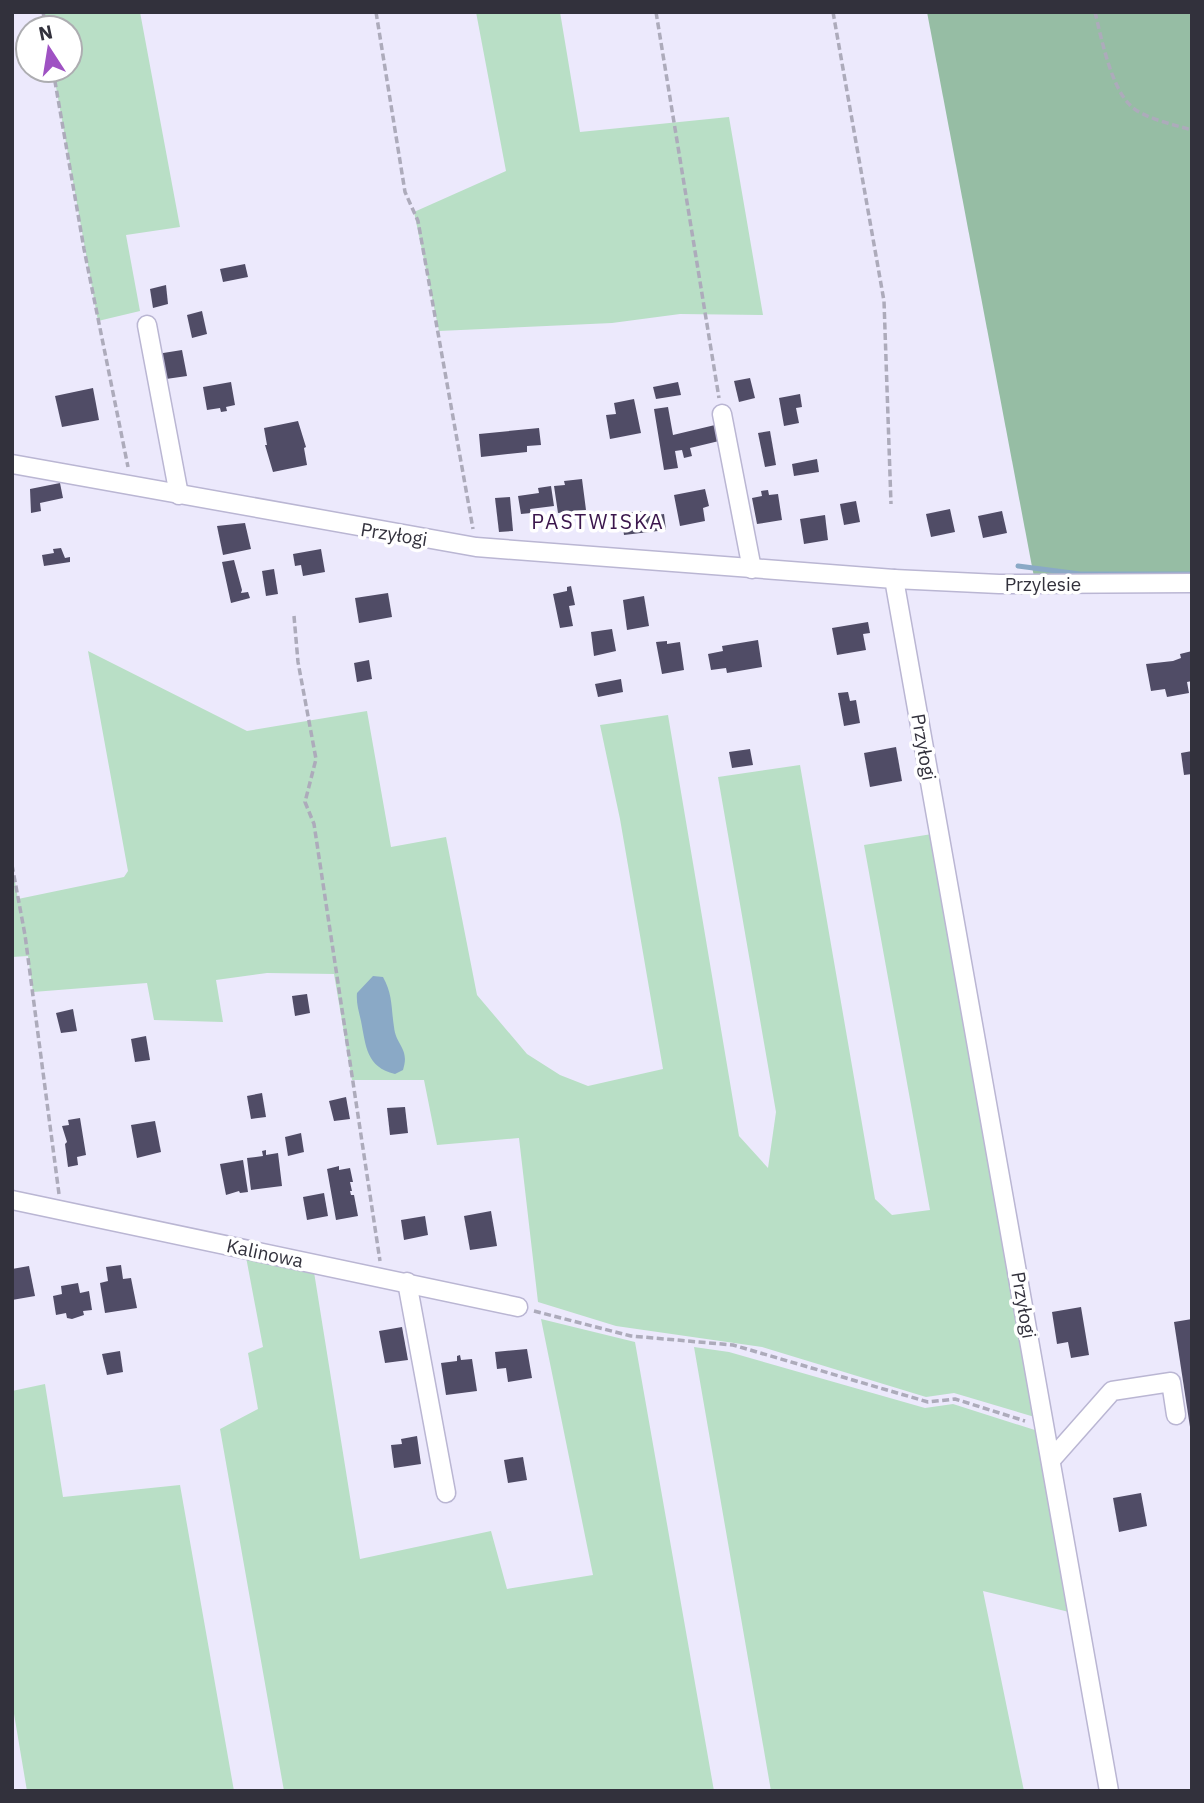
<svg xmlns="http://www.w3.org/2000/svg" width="1204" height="1803" font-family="'IBM Plex Sans',sans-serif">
<rect width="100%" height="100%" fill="#ece9fc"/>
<!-- green -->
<g fill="#b9dfc6">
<polygon points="43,12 140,12 180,227 126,235 140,311 98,321 53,70 70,70 70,28 46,28"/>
<polygon points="476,12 560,12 580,132 729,117 763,315 680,314 612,323 439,331 414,212 506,171"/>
<polygon points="88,651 247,731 367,711 391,847 446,837 477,995 527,1054 560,1075 588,1086 663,1069 620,819 600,725 668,715 739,1136 768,1168 776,1112 718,777 800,765 875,1199 892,1215 930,1210 864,845 932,834 1038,1418 954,1393 926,1397 762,1347 616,1326 538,1302 519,1138 437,1145 424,1080 352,1080 334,974 267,973 216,980 223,1022 154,1020 147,983 33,992 28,956 12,957 12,865 18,899 124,877 128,871"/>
<polygon points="246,1257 314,1272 360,1559 491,1531 507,1589 593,1575 541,1319 635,1342 714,1791 284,1791 220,1429 258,1409 248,1353 263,1347"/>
<polygon points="694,1347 729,1352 925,1408 953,1404 1038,1431 1069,1612 983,1591 1024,1791 771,1791"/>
<polygon points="45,1384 63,1497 180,1485 234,1791 27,1791 12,1702 12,1391"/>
</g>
<!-- forest -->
<polygon fill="#96bda4" points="927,12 1192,12 1192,575 1034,577"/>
<!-- water -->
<path fill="#8aa9c6" d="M373,976L383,977C393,995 391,1008 394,1027C396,1046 410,1048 403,1070L395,1074C366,1067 366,1046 361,1021C359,1012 356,1003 357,993Z"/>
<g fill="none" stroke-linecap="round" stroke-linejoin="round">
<!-- stream -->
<polyline stroke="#8aa9c6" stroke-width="5" points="1018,566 1080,574 1192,574"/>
</g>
<!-- building -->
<g fill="#504c66">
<polygon points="245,264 248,277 223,282 220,269"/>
<polygon points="166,285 168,304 153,308 150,289"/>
<polygon points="202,311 207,334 192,338 187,315"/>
<polygon points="182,350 187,376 166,379 164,369 160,370 157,354"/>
<polygon points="750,378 755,398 739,402 734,381"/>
<polygon points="231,382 235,405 226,407 227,411 221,412 220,408 207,410 203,387"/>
<polygon points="678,382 681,395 656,399 653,387"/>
<polygon points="93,388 99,420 62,427 55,396"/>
<polygon points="800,394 802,407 796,408 799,423 784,426 779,398"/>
<polygon points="634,399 641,433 610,439 606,415 616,414 614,403"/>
<polygon points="668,407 673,435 715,425 719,441 690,448 692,456 684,458 682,450 675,451 678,468 664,470 654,409"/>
<polygon points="298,421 306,447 304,448 307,465 273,472 265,445 267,445 264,428"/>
<polygon points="539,428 541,445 527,446 527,452 481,457 479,434"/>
<polygon points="770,431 776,465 765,467 758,433"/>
<polygon points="817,459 819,472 794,476 792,464"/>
<polygon points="582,479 586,510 558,513 554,486 565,485 564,481"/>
<polygon points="60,483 63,498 40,503 41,511 31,513 30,489"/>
<polygon points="551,486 554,506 530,509 531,513 521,514 518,496 539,493 538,488"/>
<polygon points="705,489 709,506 703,508 705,521 680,526 674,495"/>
<polygon points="768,490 769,495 778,494 782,520 757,524 752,498 762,496 761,491"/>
<polygon points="510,497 513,531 499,532 495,498"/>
<polygon points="856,501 860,522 844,525 840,504"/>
<polygon points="950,509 955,532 931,537 926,514"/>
<polygon points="641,511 642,517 664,514 666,530 624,535 621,514"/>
<polygon points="1002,511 1007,533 983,538 978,516"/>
<polygon points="825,515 828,540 804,544 800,519"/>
<polygon points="245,523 251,549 223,555 217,526"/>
<polygon points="61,548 65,558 70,557 70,562 44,566 42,555 54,553 53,549"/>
<polygon points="321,549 325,572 303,576 301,565 295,566 293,554"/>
<polygon points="234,560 242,590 241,593 248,592 250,598 231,603 222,562"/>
<polygon points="274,569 278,594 266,596 262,571"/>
<polygon points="571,586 575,605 569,606 573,626 560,628 553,594 567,591 567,587"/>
<polygon points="388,593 392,617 359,623 355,598"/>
<polygon points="644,596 649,626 627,630 623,600"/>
<polygon points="868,622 870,633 863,634 866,650 837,655 832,628"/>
<polygon points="612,629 616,651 594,656 591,632"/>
<polygon points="758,640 762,667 727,673 726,668 711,670 708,654 723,651 722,646"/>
<polygon points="667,641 667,644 680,642 684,670 662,674 656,642"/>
<polygon points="1192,651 1192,681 1187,682 1189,693 1167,697 1165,689 1151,691 1146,664 1173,661 1181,658 1180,654"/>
<polygon points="369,660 372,679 357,682 354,663"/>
<polygon points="621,679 623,692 598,697 595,684"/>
<polygon points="848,692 850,701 856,700 860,723 844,726 838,693"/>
<polygon points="896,747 902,781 870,787 864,753"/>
<polygon points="750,749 753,765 732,768 729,752"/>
<polygon points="1192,751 1192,774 1184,775 1181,753"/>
<polygon points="307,994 310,1013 295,1016 292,996"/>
<polygon points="73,1009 77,1031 61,1033 56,1013"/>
<polygon points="146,1036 150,1060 135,1062 131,1039"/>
<polygon points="262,1093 266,1117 251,1119 247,1096"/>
<polygon points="346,1097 350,1119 334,1121 329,1101"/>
<polygon points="405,1107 408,1133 390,1135 387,1108"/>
<polygon points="80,1118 86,1155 77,1157 78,1165 68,1167 65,1144 67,1142 62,1126 69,1125 68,1120"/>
<polygon points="155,1121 161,1152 137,1158 131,1125"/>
<polygon points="301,1133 304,1152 288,1156 285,1137"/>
<polygon points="266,1150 266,1155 278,1153 282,1186 251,1190 247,1158 263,1156 262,1151"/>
<polygon points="243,1160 248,1192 240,1193 239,1191 226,1195 220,1164"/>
<polygon points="339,1166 339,1170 350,1168 353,1182 350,1182 352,1191 350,1191 351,1195 354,1195 358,1216 336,1220 327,1169"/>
<polygon points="324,1193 328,1216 307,1220 303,1197"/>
<polygon points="491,1211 497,1246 470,1250 464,1216"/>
<polygon points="425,1216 428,1235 404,1240 401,1220"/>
<polygon points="121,1265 123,1279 131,1278 137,1308 105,1313 100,1283 108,1281 106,1267"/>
<polygon points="29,1266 35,1296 12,1300 12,1269"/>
<polygon points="78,1283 80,1293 89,1291 92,1310 83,1311 84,1315 72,1319 67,1318 66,1313 56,1315 53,1296 62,1294 61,1286"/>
<polygon points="1081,1307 1089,1355 1071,1358 1068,1342 1057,1344 1052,1312"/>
<polygon points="1192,1319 1192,1427 1190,1427 1174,1322"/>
<polygon points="402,1327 408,1360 385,1363 379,1331"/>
<polygon points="527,1349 532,1378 508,1382 506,1368 497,1369 495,1352"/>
<polygon points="120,1351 123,1372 107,1375 102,1354"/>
<polygon points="460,1355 461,1360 472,1359 477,1391 446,1395 441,1363 457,1361 457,1356"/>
<polygon points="417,1436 421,1464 394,1468 391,1445 402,1444 401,1439"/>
<polygon points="523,1457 527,1480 508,1483 504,1460"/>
<polygon points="1141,1493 1147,1526 1119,1532 1113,1498"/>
</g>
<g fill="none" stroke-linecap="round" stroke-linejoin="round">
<defs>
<g id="minor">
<polyline points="147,325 179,495"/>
<polyline points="722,414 752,569"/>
<polyline points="12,464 476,547 894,579 1109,1791"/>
<polyline points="894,579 999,584 1192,583"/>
<polyline points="12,1200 518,1307"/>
<polyline points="407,1282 446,1493"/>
<polyline points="1051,1460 1112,1391 1171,1382 1176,1415"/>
</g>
</defs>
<!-- minor casing -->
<use href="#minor" stroke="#bab6d3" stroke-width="21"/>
<!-- path -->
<g stroke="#adabbb" stroke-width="3.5" stroke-dasharray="7 3.5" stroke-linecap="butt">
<polyline points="43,12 46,28"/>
<polyline points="376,12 405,192 418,221 473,529"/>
<polyline points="656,12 719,398"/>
<polyline points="833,12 884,301 891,504"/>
<path d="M1095,12C1101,37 1111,87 1130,105C1142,118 1175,125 1192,130"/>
<polyline points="53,70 84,249 128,467"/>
<polyline points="294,616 298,662 316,759 305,802 314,824 380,1261"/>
<polyline points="12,865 25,935 59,1194"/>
<polyline points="534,1311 631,1336 733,1345 928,1402 955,1399 1025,1421"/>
</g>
<!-- minor -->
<use href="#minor" stroke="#fff" stroke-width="18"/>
</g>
<g text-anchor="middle" stroke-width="7" stroke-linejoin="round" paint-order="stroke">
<!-- street labels -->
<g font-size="19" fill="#32313c" stroke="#fff">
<text transform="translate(394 534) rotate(9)" y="7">Przyłogi</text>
<text x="1043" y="591">Przylesie</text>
<text transform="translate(924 747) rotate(80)" y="7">Przyłogi</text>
<text transform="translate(265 1253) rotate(12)" y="7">Kalinowa</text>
<text transform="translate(1024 1305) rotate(80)" y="7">Przyłogi</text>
</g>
<!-- neighbourhood labels -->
<g font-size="21" letter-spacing="2" fill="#3b164c" stroke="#fff">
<text x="598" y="529">PASTWISKA</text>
</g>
</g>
<!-- border -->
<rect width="1204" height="1803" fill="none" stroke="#32313c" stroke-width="28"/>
<!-- north arrow -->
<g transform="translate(49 49) rotate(348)"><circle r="33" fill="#ffffff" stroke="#adadb1" stroke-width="2"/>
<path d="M0-5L12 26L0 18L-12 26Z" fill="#9f52c3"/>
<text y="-10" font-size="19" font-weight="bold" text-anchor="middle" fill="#32313c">N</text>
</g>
</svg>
